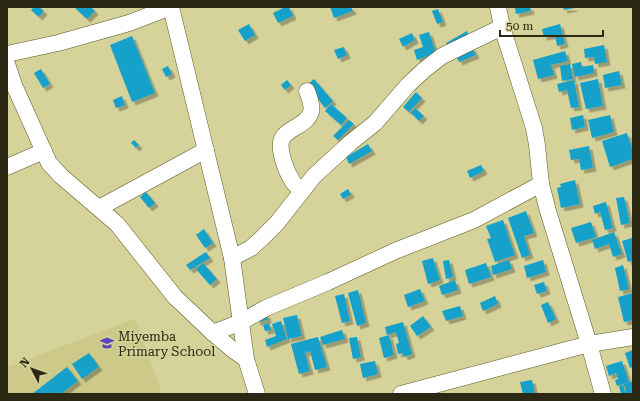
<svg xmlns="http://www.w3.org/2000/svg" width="640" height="401" font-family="'Roboto Serif',serif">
<defs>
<filter id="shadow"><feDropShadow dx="3.5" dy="3.5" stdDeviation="0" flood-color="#0004"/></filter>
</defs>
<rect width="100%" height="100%" fill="#d5d29a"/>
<!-- built -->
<polygon fill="#ccc989" points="135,319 162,394 7,394 7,367"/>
<!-- building -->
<g fill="#12a1cb" filter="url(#shadow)">
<polygon points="34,7 39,7 44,11 39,17 31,10"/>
<polygon points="74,7 91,7 95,11 87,19"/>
<polygon points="285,7 289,7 293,16 278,23 273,13"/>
<polygon points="330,7 351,7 353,11 334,18"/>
<polygon points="530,7 531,11 516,14 515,8"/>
<polygon points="563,7 574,7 574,8 564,10"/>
<polygon points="438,9 443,22 437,24 432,11"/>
<polygon points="249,24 255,35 245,41 238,30"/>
<polygon points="560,24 565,44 557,46 555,35 544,37 542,29"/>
<polygon points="467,31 469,36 448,47 446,43"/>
<polygon points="429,32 436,53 417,60 414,50 423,47 419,35"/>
<polygon points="412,33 415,40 403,47 399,39"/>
<polygon points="132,36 155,93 132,102 110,45"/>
<polygon points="604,45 607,62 595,64 594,57 585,58 584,49"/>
<polygon points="344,47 347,55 338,59 334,50"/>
<polygon points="472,47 476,55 459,62 455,54"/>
<polygon points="565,51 568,61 551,65 554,75 538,79 533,60"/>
<polygon points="581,62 582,67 593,65 594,73 575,77 572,64"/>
<polygon points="570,64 573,79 562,81 560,66"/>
<polygon points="168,66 172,74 166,77 162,69"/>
<polygon points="41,69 50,84 43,88 34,73"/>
<polygon points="619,71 622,85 605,88 603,75"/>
<polygon points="314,79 333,101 325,108 307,85"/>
<polygon points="598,79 603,106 586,109 580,83"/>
<polygon points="287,80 291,85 285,90 281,85"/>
<polygon points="574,80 579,107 571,108 567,90 559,92 557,84"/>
<polygon points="416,92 422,98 409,112 403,107"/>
<polygon points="122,96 125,105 116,108 113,100"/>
<polygon points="331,104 347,118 341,125 325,111"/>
<polygon points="415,108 424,116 419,121 411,113"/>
<polygon points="583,115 585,127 572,130 570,118"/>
<polygon points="610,115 614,132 592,138 588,120"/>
<polygon points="349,120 354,124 338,140 333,136"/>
<polygon points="627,133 633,152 633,159 610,167 602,141"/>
<polygon points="134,140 139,145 136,148 131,143"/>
<polygon points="368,144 372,151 349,164 346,157"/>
<polygon points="589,146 593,168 581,170 579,159 571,160 569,150"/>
<polygon points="481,165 484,171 470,178 467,171"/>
<polygon points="575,180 580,204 561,208 557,188 561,187 560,184"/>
<polygon points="348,189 351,194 343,199 340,194"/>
<polygon points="146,192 155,203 149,208 140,197"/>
<polygon points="624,197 630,223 621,225 616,198"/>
<polygon points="606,202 613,228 605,230 600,212 595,214 593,206"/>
<polygon points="526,211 534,233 524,236 530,255 522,258 508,218"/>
<polygon points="503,220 515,255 495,262 487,239 491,238 486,226"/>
<polygon points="591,222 596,237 576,243 571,228"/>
<polygon points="204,229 213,243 205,248 196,235"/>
<polygon points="614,232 622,254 613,257 609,244 595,249 592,240"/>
<polygon points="632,238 633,260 628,262 622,241"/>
<polygon points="206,252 210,258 190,270 186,265"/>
<polygon points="433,258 440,280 428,284 422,261"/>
<polygon points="449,260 453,277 446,279 443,261"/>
<polygon points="509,260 512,269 493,275 491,266"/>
<polygon points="543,260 546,272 527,278 524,266"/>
<polygon points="203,263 217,279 210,285 196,269"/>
<polygon points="486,263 491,277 469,284 465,270"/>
<polygon points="623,265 629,289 620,291 615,268"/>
<polygon points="455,280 458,290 442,295 439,286"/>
<polygon points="544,282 547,291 537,294 534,285"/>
<polygon points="420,289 425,301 408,307 404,295"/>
<polygon points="358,290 366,323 357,326 348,293"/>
<polygon points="633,293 633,320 624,322 618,297"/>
<polygon points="344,294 350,321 342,323 335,296"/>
<polygon points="495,296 498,304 483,311 480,303"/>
<polygon points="548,302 556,319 548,323 541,305"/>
<polygon points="460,306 463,316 446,321 442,311"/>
<polygon points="267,314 268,320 257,322 256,316"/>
<polygon points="297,315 302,336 288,339 283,318"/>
<polygon points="423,316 431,327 417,336 410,326"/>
<polygon points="281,321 287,339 267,347 265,340 276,336 272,324"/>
<polygon points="403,322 412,354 404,357 403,353 398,354 396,344 399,343 396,332 387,335 385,327"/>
<polygon points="269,323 271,330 265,331 263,325"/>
<polygon points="342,330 345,339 323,345 320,337"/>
<polygon points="389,335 394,355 384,358 379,338"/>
<polygon points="318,337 327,367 315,370 310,351 305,353 310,371 299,374 291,344"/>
<polygon points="357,337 361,357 353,359 349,338"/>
<polygon points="633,350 633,367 630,368 625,353"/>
<polygon points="89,353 99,367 82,379 72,364"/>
<polygon points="375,361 378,374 363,378 360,364"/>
<polygon points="622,361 629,382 617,386 615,380 618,379 616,373 609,376 606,366"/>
<polygon points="67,367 78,381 61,394 32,394"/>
<polygon points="532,380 535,394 523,394 520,382"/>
<polygon points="633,381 633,394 621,394 619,386 623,385 625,392 626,391 624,384"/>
</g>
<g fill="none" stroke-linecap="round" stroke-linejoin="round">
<defs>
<g id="minor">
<polyline points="171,7 232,258 246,359 257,394"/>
<polyline points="498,7 502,27 534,128 537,145 541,184 548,211 589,344 603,394"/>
<polyline points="7,54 58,43 129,23 171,7"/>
<polyline points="7,64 14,85 49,163 61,176 117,224 175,297 213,333 233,350 246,359"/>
<polyline points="7,167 44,151"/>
<path d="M302,191C299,188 295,185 293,182C287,173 276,147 283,137C290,127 307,125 311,112C313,105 309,97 307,91"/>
<polyline points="99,208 206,150"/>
<polyline points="232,258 251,248 262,238 277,223 314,176 350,143 375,123 408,85 424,70 442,56 502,27"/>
<polyline points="213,333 241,322 266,308 328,282 395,251 474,220 541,184"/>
<polyline points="401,394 589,344 633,337"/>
</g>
</defs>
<!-- minor casing -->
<use href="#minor" stroke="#5b5823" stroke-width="17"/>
<!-- minor -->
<use href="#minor" stroke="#fff" stroke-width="16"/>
</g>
<!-- icons -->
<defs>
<symbol id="school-bare" viewBox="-9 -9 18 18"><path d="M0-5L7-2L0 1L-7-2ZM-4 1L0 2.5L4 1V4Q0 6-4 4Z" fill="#5944bc" stroke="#d5d29a" stroke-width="2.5" paint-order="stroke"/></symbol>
</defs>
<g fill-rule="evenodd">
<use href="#school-bare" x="97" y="333" width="20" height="20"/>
</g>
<g text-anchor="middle" stroke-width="3" stroke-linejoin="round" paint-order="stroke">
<!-- poi labels -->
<g font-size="13" fill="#2b2913" stroke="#d5d29a" text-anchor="start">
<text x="118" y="341">Miyemba<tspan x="118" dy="15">Primary School</tspan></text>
</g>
</g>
<!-- border -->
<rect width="640" height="401" fill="none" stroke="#2b2913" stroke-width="16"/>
<!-- north arrow -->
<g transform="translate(32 369) rotate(311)" stroke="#d5d29a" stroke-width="3" paint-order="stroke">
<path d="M0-3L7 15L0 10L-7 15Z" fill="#2b2913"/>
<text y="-6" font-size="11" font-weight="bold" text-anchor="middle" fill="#2b2913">N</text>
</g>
<!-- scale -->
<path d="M500 30v6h103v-6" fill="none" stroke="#2b2913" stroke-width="2"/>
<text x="506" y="30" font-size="12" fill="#2b2913" stroke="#d5d29a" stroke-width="3" paint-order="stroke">50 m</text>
</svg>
